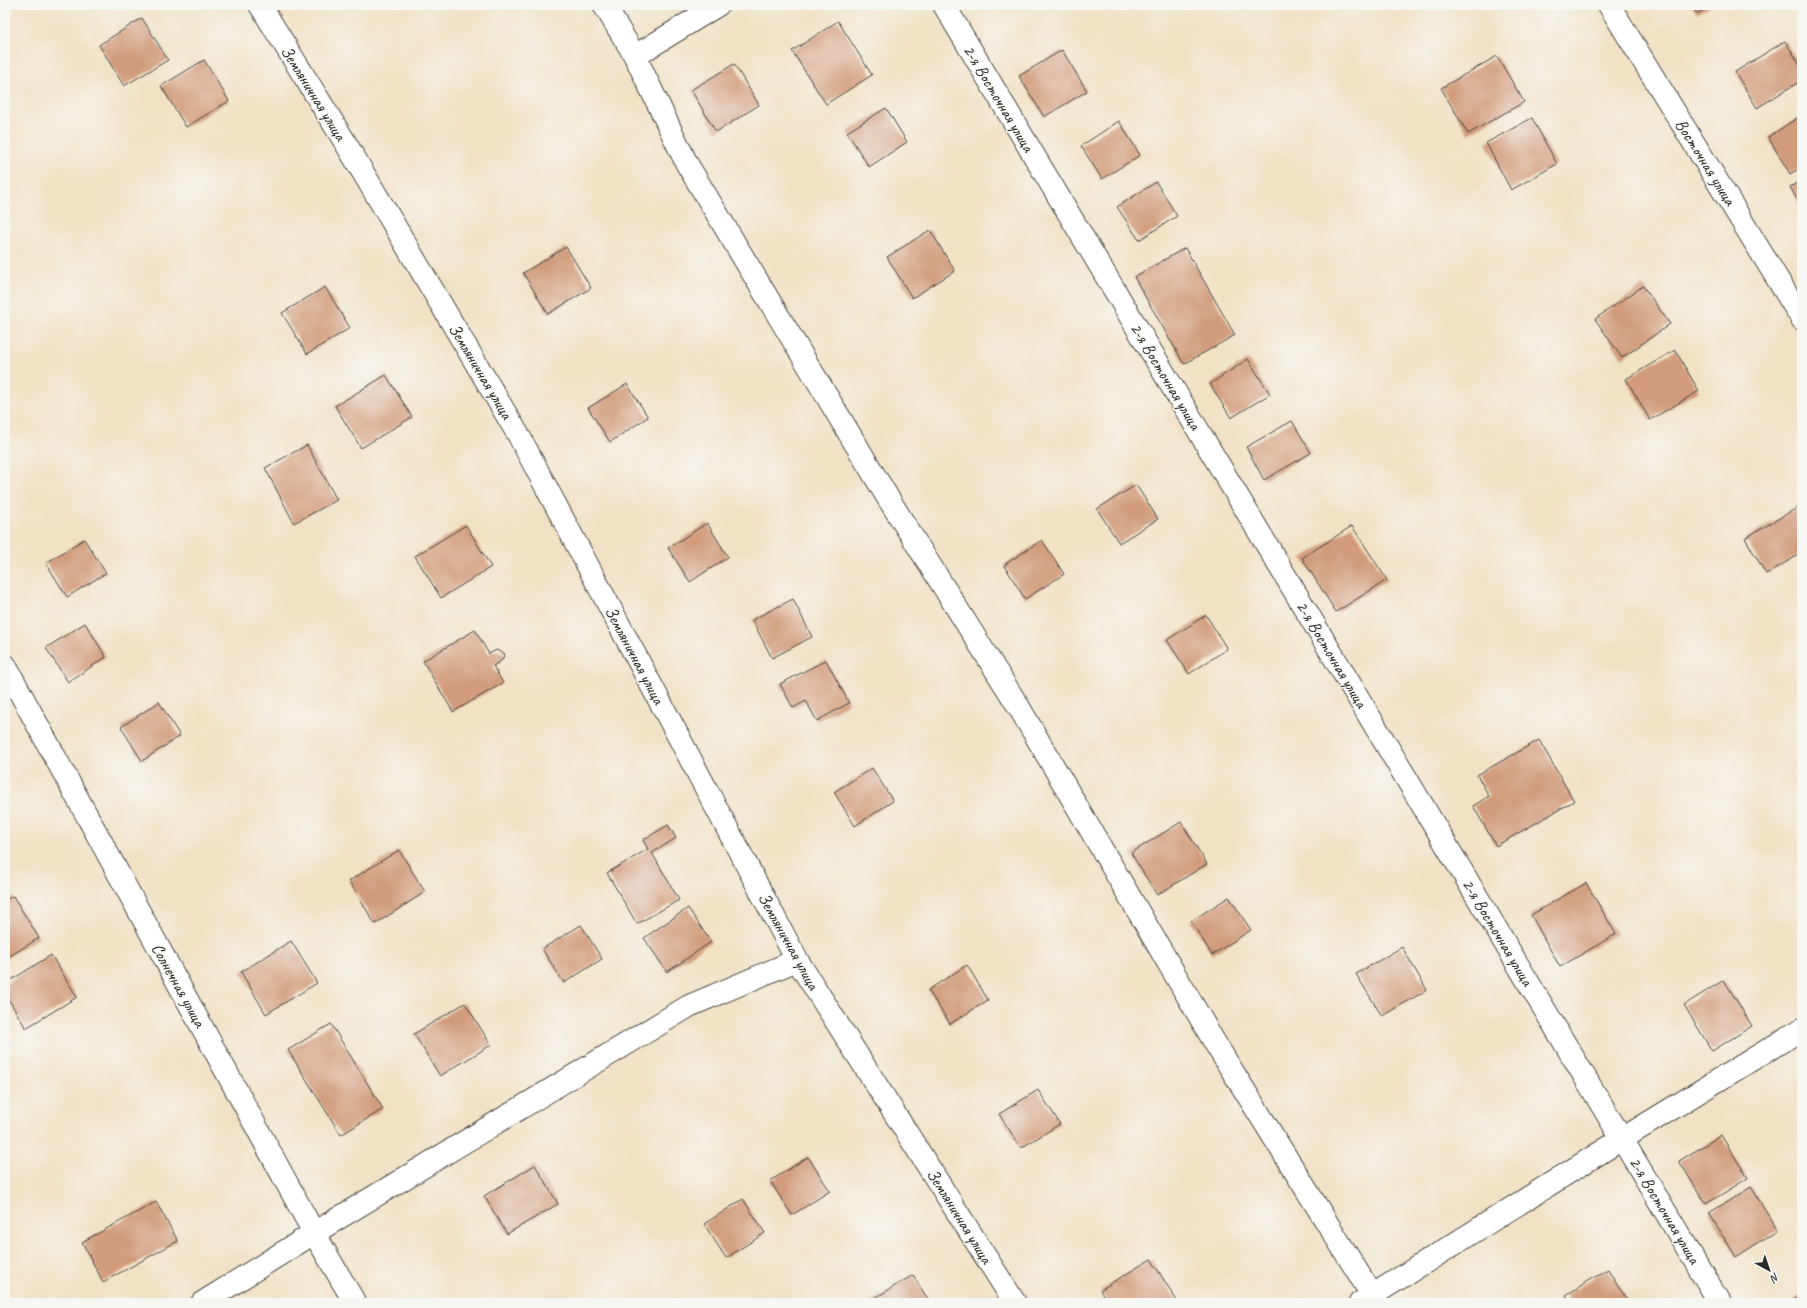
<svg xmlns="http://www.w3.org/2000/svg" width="1807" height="1308" font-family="Caveat,sans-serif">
<rect width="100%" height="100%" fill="#f6f6f2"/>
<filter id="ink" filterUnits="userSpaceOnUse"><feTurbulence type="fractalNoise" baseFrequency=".025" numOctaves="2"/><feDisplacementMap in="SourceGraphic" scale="8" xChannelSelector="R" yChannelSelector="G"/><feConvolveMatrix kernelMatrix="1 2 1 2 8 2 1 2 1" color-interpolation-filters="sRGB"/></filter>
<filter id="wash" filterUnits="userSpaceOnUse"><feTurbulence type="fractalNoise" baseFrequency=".012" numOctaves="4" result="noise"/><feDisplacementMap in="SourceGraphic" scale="16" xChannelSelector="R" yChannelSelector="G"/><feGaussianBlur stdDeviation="0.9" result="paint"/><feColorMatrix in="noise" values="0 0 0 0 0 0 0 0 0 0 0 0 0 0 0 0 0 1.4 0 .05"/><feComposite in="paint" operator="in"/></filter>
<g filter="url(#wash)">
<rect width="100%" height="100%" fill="#f1e2c6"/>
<g id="blocks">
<!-- building -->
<g fill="#d29b7b">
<polygon points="1692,5 1712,5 1697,14"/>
<polygon points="142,18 168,60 124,86 99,45"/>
<polygon points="838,21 872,75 826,104 792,51"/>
<polygon points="1785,41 1802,68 1802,80 1757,108 1735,72"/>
<polygon points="1062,50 1087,91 1044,117 1019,76"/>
<polygon points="1497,56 1524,102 1468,134 1441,88"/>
<polygon points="204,60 229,101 186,127 161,86"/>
<polygon points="734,64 759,105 716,132 691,90"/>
<polygon points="886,108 907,142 869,167 847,132"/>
<polygon points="1802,115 1802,167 1790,174 1768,137"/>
<polygon points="1532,118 1557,164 1511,190 1486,143"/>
<polygon points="1119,121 1140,155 1102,179 1081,146"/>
<polygon points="1802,180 1802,208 1790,187"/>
<polygon points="1156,182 1177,216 1139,240 1117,207"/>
<polygon points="930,230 955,271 912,298 887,257"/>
<polygon points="566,247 591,288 548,314 523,273"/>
<polygon points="1185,248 1235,335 1184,364 1134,277"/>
<polygon points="1643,286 1670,324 1622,358 1595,319"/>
<polygon points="325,287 350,328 307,354 282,313"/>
<polygon points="1675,350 1699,391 1650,420 1626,379"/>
<polygon points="1248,359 1270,394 1231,418 1210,384"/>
<polygon points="386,375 412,417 361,448 335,406"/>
<polygon points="627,384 648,417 610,442 588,408"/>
<polygon points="1292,421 1311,453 1264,480 1246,447"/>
<polygon points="307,445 337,500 294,523 265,468"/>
<polygon points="1136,485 1158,519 1119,543 1097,509"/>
<polygon points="1802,505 1802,553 1766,574 1745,538"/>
<polygon points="707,523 728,557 690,582 668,548"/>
<polygon points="466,525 491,567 441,598 415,556"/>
<polygon points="1352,526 1387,580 1336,612 1302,558"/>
<polygon points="84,539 106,573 67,597 46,563"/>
<polygon points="1042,540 1064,574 1025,599 1004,565"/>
<polygon points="793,599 812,637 772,658 752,620"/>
<polygon points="1206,615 1227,649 1189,674 1167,640"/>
<polygon points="85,623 106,657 68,682 46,648"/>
<polygon points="475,630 489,654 496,650 505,654 501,661 493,666 503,683 453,712 423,661"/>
<polygon points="826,660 849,703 817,721 806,701 793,708 780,684"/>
<polygon points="159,702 180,736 142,761 121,727"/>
<polygon points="1539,740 1574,801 1496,846 1473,806 1489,796 1477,775"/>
<polygon points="872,768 893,801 855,826 834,792"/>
<polygon points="1181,822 1207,864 1157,895 1131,853"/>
<polygon points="668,825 676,838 652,853 679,900 637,924 607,873 648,849 643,840"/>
<polygon points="399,850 425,892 375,924 349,881"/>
<polygon points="1586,883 1616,934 1560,967 1531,915"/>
<polygon points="13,896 39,938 5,959 5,901"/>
<polygon points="1229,897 1251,930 1212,955 1191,921"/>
<polygon points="688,908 711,942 667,972 644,938"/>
<polygon points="581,925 602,959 564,983 542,949"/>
<polygon points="291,941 317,983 266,1014 241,972"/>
<polygon points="1402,947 1427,990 1382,1016 1356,974"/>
<polygon points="51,955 77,997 26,1028 5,994 5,984"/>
<polygon points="967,965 988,1000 950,1024 928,990"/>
<polygon points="1724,980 1752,1026 1712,1051 1684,1005"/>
<polygon points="465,1003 491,1045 440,1076 414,1034"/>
<polygon points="331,1024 383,1109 341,1135 288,1050"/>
<polygon points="1038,1090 1060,1124 1021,1148 999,1114"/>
<polygon points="1721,1135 1748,1178 1706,1204 1679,1161"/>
<polygon points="808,1157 830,1191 792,1215 770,1181"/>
<polygon points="535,1165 558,1204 507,1234 484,1196"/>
<polygon points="1751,1187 1778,1230 1736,1257 1709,1213"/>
<polygon points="743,1199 765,1233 726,1258 704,1224"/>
<polygon points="156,1202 178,1241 103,1282 82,1242"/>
<polygon points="1151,1259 1177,1301 1174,1303 1108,1303 1100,1290"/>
<polygon points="1608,1269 1629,1303 1571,1303 1566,1295"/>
<polygon points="913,1275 930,1303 867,1303"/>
<polygon points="1802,1295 1802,1303 1790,1303"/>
</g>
</g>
</g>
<g filter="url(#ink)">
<use href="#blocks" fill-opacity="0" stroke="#494642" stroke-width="1"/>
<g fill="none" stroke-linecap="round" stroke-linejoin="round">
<defs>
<g id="minor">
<polyline points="260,5 345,142 519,436 797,960 1015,1303"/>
<polyline points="604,5 635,56 687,164 888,498 1020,709 1215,1043 1377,1303"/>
<polyline points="944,5 1720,1303"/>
<polyline points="1609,5 1802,319"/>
<polyline points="635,56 718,5"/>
<polyline points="5,665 314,1233 355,1303"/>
<polyline points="202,1303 314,1233 689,1006 797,960"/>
<polyline points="1360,1303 1622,1139 1802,1029"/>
</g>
</defs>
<!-- minor casing -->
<use href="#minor" stroke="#494642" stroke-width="24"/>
<!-- minor -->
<use href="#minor" stroke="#fff" stroke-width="22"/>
</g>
</g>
<g text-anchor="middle" stroke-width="3" stroke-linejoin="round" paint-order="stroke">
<!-- street labels -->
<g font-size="17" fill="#2b2b2b" stroke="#f6f6f2">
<text transform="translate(314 93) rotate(58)" y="6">Земляничная улица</text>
<text transform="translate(999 98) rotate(59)" y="6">2-я Восточная улица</text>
<text transform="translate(1706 162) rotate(58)" y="6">Восточная улица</text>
<text transform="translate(481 371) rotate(59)" y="6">Земляничная улица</text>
<text transform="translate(1166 376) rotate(59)" y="6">2-я Восточная улица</text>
<text transform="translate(1332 654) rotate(59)" y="6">2-я Восточная улица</text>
<text transform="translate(635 655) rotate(62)" y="6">Земляничная улица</text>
<text transform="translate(1498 932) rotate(59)" y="6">2-я Восточная улица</text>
<text transform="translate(789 941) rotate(61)" y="6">Земляничная улица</text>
<text transform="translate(179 985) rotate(61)" y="6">Солнечная улица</text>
<text transform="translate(1665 1210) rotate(59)" y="6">2-я Восточная улица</text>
<text transform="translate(960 1216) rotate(58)" y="6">Земляничная улица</text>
</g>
</g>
<!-- margin -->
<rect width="1807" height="1308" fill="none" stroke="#f6f6f2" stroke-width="20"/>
<!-- north arrow -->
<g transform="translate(1769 1270) rotate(140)" stroke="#f6f6f2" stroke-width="3" paint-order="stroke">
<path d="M0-3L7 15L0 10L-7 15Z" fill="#2b2b2b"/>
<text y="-6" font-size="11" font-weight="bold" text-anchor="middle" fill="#2b2b2b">N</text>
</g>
</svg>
